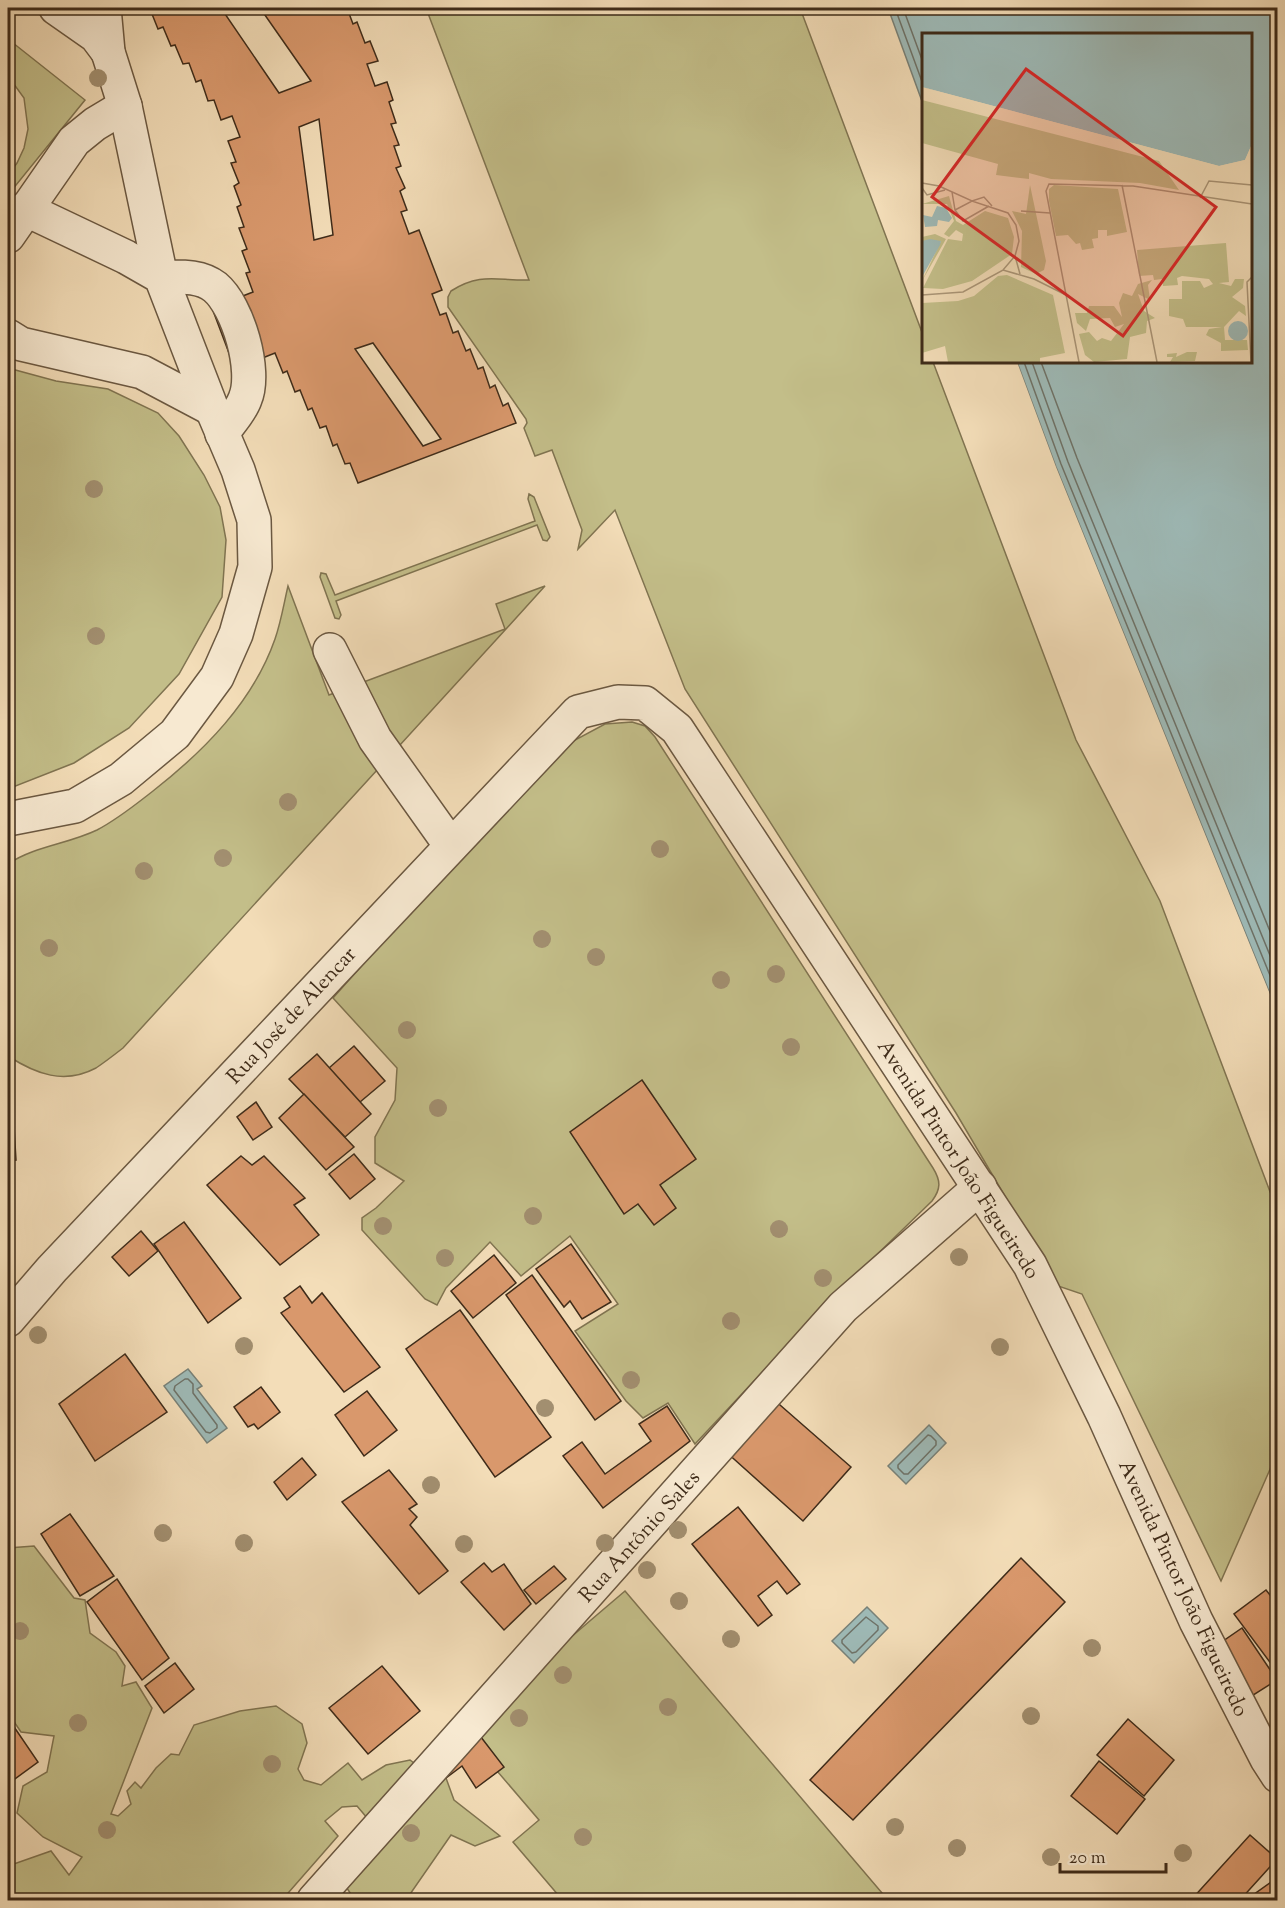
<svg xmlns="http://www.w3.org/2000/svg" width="1285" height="1908" font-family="'Sorts Mill Goudy',serif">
<rect width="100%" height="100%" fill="#f3ddb8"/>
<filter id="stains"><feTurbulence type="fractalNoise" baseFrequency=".00333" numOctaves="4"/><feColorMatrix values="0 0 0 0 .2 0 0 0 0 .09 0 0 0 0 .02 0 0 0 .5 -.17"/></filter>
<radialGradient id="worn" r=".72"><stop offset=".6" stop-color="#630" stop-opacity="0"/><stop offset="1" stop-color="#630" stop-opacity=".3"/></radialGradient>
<!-- green -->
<g fill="#c3be89" stroke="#807451" stroke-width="1.5">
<path d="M426,8H800L923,335L924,362H933L1076,740L1160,901L1277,1210V1447L1271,1467L1221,1581L1082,1294L1058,1286L956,1113L685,689L615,510L578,549L582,530L552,450L535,456L524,428L527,423L526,419L448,307V297L451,291C481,272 497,281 529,280Z"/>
<polygon points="8,39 85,100 8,195 8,175 17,163 24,148 28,129 24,98 8,76"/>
<polygon points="8,368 56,381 108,389 158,413 179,436 204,475 220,507 226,540 222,597 179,674 129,728 74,763 8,789"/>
<polygon points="529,494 534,497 550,537 547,541 543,540 537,525 336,601 341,615 339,619 335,618 320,577 321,573 326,574 335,595 535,521 528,499"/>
<path d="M288,586L329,695L505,629L496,604L545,586L506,629L123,1048C114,1055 105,1062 96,1068C64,1085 36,1074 8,1056V864C35,846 68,844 97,830C118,819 135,805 153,791C204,751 253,702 275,639C281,622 284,603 288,586Z"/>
<path d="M632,722L645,726L655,737L933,1168C941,1181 941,1189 932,1201L825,1305L695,1444L668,1403L643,1418L626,1401L575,1331L618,1304L570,1236L521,1276L490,1242L446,1288L437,1305L425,1299L362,1230V1218L376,1208L404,1181L375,1163V1137L395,1100L397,1068L333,998L527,780L560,748L605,724Z"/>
<polygon points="34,1546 74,1598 85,1600 90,1633 116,1652 125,1666 122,1686 136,1682 152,1708 111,1814 118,1816 131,1804 127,1791 135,1782 141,1788 156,1768 171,1754 179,1755 194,1725 240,1711 276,1706 302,1724 307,1743 298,1769 304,1780 321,1785 348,1763 362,1780 386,1765 410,1760 422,1769 446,1778 454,1800 500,1836 475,1846 451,1835 406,1900 355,1900 342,1881 349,1836 368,1819 357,1806 342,1807 325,1821 338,1836 282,1900 8,1900 8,1866 51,1851 69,1875 82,1857 43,1837 17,1813 23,1786 47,1772 54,1736 21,1732 8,1713 8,1548"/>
<polygon points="625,1591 888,1900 555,1900 559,1896 513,1842 539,1820 462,1730"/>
</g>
<!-- water -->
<g fill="#9ebab7" stroke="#788178" stroke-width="1.5">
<polygon points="888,8 1277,8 1277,1011 1056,467 1017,362 1250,362 1250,34 924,34 923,104"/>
<polygon points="188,1369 202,1386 197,1389 227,1428 207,1443 164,1386"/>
<polygon points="929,1425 946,1443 906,1484 888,1466"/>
<polygon points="867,1607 888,1628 854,1663 832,1641"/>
</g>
<!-- pier -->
<polygon fill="#f3ddb8" points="1014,362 1017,362 1056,467 1278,1014 1275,1012 1053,468"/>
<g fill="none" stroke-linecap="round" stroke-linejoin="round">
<!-- shore -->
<g stroke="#6e7268" stroke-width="1.5">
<polyline points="895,8 924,87"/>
<polyline points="903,8 924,65"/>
<polyline points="1024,362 1061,464 1278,995"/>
<polyline points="1032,362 1068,462 1278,975"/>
<polyline points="1041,362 1077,458 1278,951"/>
<polygon points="185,1379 188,1379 193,1384 193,1393 217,1425 217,1428 210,1433 206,1432 174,1390 175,1386"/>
<polygon points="928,1435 931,1436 936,1441 936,1445 908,1474 904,1474 898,1468 898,1465"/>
<polygon points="866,1617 878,1626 878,1630 856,1652 852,1653 842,1643 842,1640"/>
</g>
</g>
<!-- building -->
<g fill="#d9986c" stroke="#3e2b19" stroke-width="1.5" fill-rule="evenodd">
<path d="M144,8H221L279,93L311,81L260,8H347L353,24L357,22L365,43L370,41L378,61L367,64L375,86L387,82L393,100L389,102L396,123L391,124L399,145L394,146L401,166L396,168L405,188L400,191L407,210L401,212L409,234L419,230L442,290L432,294L440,315L446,313L453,333L458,331L466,351L470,349L478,369L483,367L490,388L495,385L503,406L508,403L516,423L358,483L350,463L345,464L337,444L333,446L326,426L320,428L312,408L308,410L300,390L295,392L287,371L283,373L275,353L235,369L212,308L253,292L246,273L250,272L242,251L247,249L239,228L244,227L237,207L241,205L234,186L239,183L231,163L236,162L228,141L240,137L232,116L221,120L214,100L208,101L201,80L196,82L189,63L183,64L175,45L171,46L163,27L158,29L150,9L146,11ZM319,119L333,235L314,240L299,127ZM373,343L441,439L423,446L355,349Z"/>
<polygon points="354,1046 385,1081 360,1102 329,1068"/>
<polygon points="317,1054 371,1114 345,1137 289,1079"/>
<polygon points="642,1080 696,1159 660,1185 676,1208 654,1225 638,1204 624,1214 570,1132"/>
<polygon points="304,1094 354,1147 326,1170 279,1118"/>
<polygon points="256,1102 272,1127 253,1140 237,1117"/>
<polygon points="8,1127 14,1127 16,1160 8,1161"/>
<polygon points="354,1154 375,1179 350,1199 329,1174"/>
<polygon points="241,1156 252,1165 264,1156 305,1198 294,1205 319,1235 280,1265 207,1185"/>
<polygon points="184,1222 241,1298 208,1323 154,1244"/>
<polygon points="141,1231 158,1251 129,1276 112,1257"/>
<polygon points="571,1244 611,1302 582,1319 570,1301 564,1307 536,1269"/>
<polygon points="494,1255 516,1283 473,1318 451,1291"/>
<polygon points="532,1275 621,1401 595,1420 506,1295"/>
<polygon points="300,1286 312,1303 322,1293 380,1367 344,1392 281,1313 290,1307 284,1298"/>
<polygon points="460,1310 551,1437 495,1477 406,1349"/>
<polygon points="125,1354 167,1412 95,1461 59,1404"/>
<polygon points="261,1387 280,1412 258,1429 254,1424 248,1427 234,1407"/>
<polygon points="367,1391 397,1430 364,1456 335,1415"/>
<polygon points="772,1398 851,1467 803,1521 725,1451"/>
<polygon points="667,1406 690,1441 603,1508 563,1456 582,1442 605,1474 651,1441 639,1424"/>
<polygon points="302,1458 316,1475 287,1500 274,1482"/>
<polygon points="389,1470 417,1504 409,1509 417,1517 410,1525 448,1571 419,1594 342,1502"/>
<polygon points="738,1507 800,1584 787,1594 777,1581 758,1596 772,1615 758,1626 692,1544"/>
<polygon points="70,1514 114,1576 80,1596 41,1534"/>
<polygon points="1021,1558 1065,1602 853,1820 810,1780"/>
<polygon points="484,1563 492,1572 504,1564 531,1604 504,1630 461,1582"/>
<polygon points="554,1566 566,1579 536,1604 524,1590"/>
<polygon points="117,1579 169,1658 142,1680 87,1602"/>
<polygon points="1266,1590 1278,1605 1278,1673 1234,1614"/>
<polygon points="1242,1628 1277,1680 1247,1699 1213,1648"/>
<polygon points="175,1663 194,1689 164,1713 145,1686"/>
<polygon points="382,1666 420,1711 368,1754 329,1708"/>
<polygon points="8,1718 38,1762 8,1784"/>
<polygon points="1128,1719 1174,1760 1144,1796 1097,1755"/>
<polygon points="474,1728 504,1767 476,1788 462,1766 446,1778 438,1767"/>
<polygon points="1099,1761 1145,1799 1117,1834 1071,1796"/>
<polygon points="1250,1835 1277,1859 1240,1900 1191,1900"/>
<polygon points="1278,1877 1278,1900 1257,1900 1253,1895"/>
</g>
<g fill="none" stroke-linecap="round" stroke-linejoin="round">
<defs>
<g id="minor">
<polyline points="56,8 96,36 108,52"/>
<path d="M104,8L108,52L125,106L161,277C179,277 200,275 215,287C238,306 257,371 245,399C241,411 229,423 222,434"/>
<polyline points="8,236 74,141 95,124 125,106"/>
<polyline points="8,336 21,344 142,372 212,409"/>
<polyline points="330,650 375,739 451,846"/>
<polyline points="8,819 75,806 121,779 175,734 217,677 236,634 255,567 254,520 238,470 212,409 161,277 126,257 25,209"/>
<polyline points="8,1320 52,1269 578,712 618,702 645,703 677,729 1030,1265 1104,1416 1196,1621 1267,1759 1278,1776"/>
<polyline points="314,1900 843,1307 980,1187"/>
</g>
</defs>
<!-- minor casing -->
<use href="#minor" stroke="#6b5841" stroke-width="36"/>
<!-- minor -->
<use href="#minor" stroke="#f7e9d1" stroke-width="33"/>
</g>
<!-- trees -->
<g fill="#a28f70">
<circle cx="98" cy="78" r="9"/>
<circle cx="94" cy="489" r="9"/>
<circle cx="96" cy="636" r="9"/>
<circle cx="288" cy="802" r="9"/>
<circle cx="660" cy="849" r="9"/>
<circle cx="223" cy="858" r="9"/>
<circle cx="144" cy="871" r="9"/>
<circle cx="542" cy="939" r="9"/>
<circle cx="49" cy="948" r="9"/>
<circle cx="596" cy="957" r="9"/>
<circle cx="776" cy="974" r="9"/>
<circle cx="721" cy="980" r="9"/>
<circle cx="407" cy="1030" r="9"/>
<circle cx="791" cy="1047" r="9"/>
<circle cx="438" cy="1108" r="9"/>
<circle cx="533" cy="1216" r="9"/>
<circle cx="383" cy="1226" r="9"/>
<circle cx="779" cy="1229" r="9"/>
<circle cx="959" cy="1257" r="9"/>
<circle cx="445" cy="1258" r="9"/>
<circle cx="823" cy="1278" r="9"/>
<circle cx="731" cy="1321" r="9"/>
<circle cx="38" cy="1335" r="9"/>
<circle cx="244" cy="1346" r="9"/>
<circle cx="1000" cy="1347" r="9"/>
<circle cx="631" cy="1380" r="9"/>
<circle cx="545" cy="1408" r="9"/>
<circle cx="431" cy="1485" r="9"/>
<circle cx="678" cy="1530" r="9"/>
<circle cx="163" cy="1533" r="9"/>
<circle cx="244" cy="1543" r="9"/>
<circle cx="605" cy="1543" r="9"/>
<circle cx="464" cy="1544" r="9"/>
<circle cx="647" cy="1570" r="9"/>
<circle cx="679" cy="1601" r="9"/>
<circle cx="20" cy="1631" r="9"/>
<circle cx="731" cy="1639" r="9"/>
<circle cx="1092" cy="1648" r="9"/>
<circle cx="563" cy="1675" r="9"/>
<circle cx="668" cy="1707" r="9"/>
<circle cx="1031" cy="1716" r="9"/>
<circle cx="519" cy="1718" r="9"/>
<circle cx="78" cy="1723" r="9"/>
<circle cx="272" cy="1764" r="9"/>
<circle cx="895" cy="1827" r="9"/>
<circle cx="107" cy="1830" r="9"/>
<circle cx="411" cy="1833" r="9"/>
<circle cx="583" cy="1837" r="9"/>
<circle cx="957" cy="1848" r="9"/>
<circle cx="1183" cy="1853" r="9"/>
<circle cx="1051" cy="1857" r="9"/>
</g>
<g text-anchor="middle" stroke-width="4.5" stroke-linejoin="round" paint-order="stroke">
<!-- street labels -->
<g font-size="21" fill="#3e2b19" stroke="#f7e9d1">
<text transform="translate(291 1015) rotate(-47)" y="7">Rua José de Alencar</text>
<text transform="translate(959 1159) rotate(57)" y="7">Avenida Pintor João Figueiredo</text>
<text transform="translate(639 1536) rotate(-48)" y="7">Rua Antônio Sales</text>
<text transform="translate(1184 1588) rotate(65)" y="7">Avenida Pintor João Figueiredo</text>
</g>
</g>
<!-- overview -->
<g transform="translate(922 33)">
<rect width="330" height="330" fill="#f3ddb8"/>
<path d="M0,67L237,128L257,157L218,150L129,146L107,140V146L74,142L76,131L0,110ZM108,152L124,228L122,237L114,241L99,234L100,198L90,178L104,181ZM132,152L196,156L205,199L185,203V197H176V205L170,206L172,215L160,217L158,210L154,211L146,202L134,203L127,168V156ZM27,163L34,188L41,192L63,178L86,185L92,204L90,221L50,248L21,256L1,255L26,206L40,208L41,201L34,197L27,204L22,201L32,188L25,171H0ZM13,201L24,206L0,248L19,208H0V204ZM304,210L307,249L297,250L309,253L313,246H322L321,255L310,264L323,273L324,283L317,278L302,294L303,307H325L326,317L299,318V310L284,302L287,296L300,294H264L261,286L247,283V266H260V248H278L282,255L291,251L287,246L260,243L255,245L256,252L241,253L240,246L232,247L231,242L217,243L215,217ZM85,242L131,262L143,320L118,325V329H26L23,313L0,320V270L36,268L52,263L76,243ZM230,247L226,252L228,267L216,261L222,278L233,285L225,288L224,300L208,304L205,326L172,329L163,322L157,301L167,299L175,308L180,305L189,308L202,291L193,294L188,285L168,286L164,298L155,290L153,280H165L167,273H192L200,284L197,270L201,260L210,263L216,251ZM265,319H275L273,328L248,329L251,324H245V321L255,320L254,324Z" fill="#c3be89"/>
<path d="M0,1H330V111L323,127L297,133L0,54ZM15,173L24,175L30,185L27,189L16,187L15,193L3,194L1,182L10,184ZM8,206L19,208L18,212L0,244V208ZM306 298a10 10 0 1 1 20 0a10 10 0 1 1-20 0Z" fill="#9ebab7"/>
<path d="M0,54L297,133L323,127L330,111V118L324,130L296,136L133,95Z" fill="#f3ddb8"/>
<path fill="none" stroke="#ab9678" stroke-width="1.5" d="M0,150L17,153L50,168L62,164L70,173M200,152L235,329M0,155L5,162L23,157M30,159L33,177L41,188L67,173M278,165L287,148L330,152M33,177L50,168L86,180L94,192L97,208L93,223L81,237M99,178L128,180M93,223L98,241M0,262L41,259L81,237L112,246L144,262M157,329L124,158L127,151L211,153L330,171M329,329L325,249L330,244"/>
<path fill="#d62828" fill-opacity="0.15" stroke="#d62828" stroke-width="3" d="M104,36L294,174L201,303L10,164Z"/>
<rect width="330" height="330" fill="none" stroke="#3e2b19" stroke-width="3"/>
</g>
<!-- margin -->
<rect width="1285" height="1908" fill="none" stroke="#f3ddb8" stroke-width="30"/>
<rect x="9" y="9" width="1267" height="1890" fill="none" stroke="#3e2b19" stroke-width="3"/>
<rect x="15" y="15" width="1255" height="1878" fill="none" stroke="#3e2b19" stroke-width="1.5"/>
<!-- scale -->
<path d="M1060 1863v9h106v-9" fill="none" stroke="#3e2b19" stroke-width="3"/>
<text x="1069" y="1863" font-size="18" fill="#3e2b19" stroke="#f7e9d1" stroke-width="4.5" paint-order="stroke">20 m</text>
<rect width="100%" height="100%" filter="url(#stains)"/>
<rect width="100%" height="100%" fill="url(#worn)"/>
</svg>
